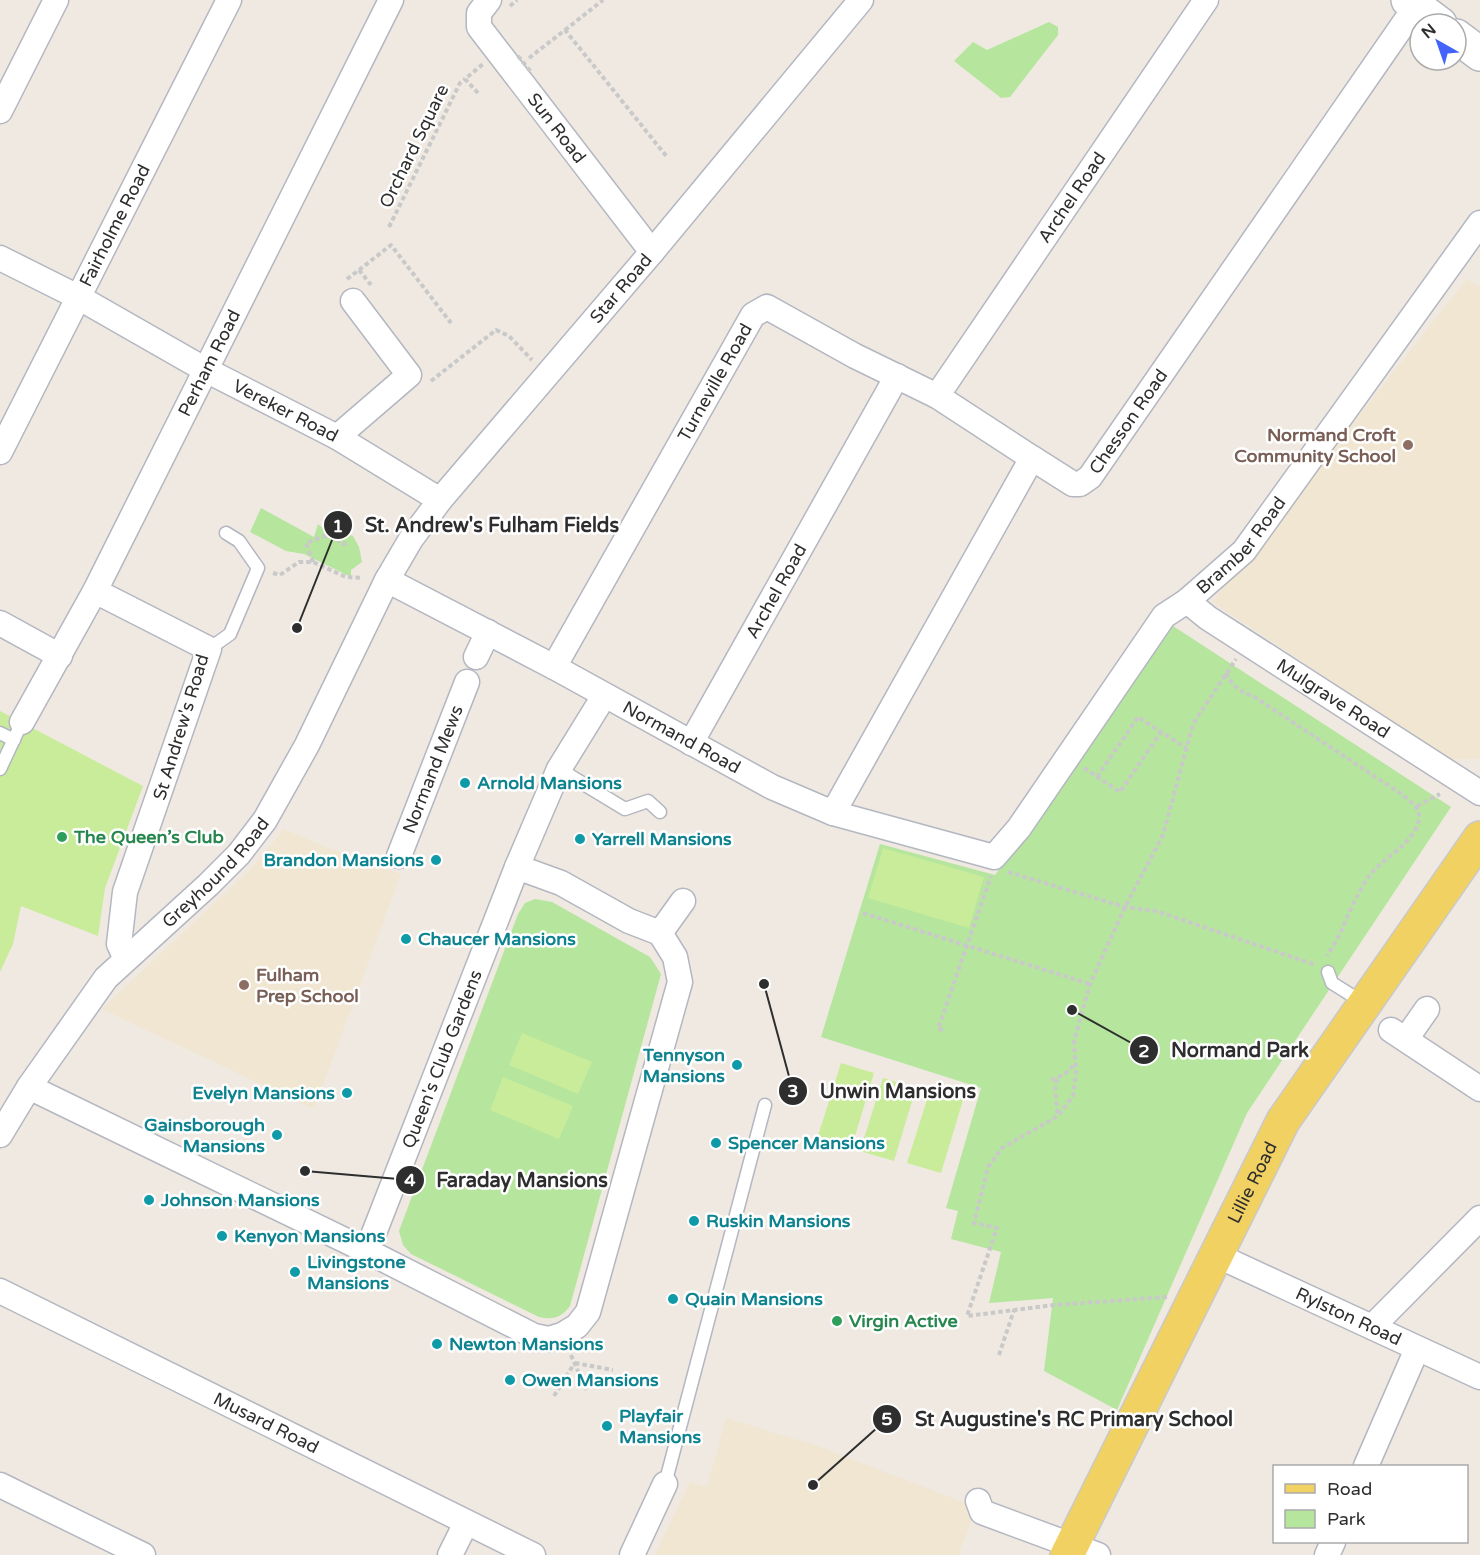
<svg xmlns="http://www.w3.org/2000/svg" width="1480" height="1555" font-family="'Varela Round',sans-serif">
<rect width="100%" height="100%" fill="#efe9e1"/>
<!-- education -->
<g fill="#f0e6d1">
<polygon points="1467,279 1480,287 1480,759 1450,759 1212,602"/>
<polygon points="284,829 331,849 401,874 314,1109 102,1009 253,867"/>
<polygon points="726,1418 815,1445 976,1507 959,1555 655,1555 690,1482 707,1487"/>
</g>
<!-- green -->
<g fill="#b6e59e">
<polygon points="1049,22 1058,27 1058,35 1010,97 1001,98 954,61 973,42 987,50"/>
<polygon points="261,508 314,537 318,524 325,530 337,530 353,536 359,547 362,562 351,570 351,577 304,554 286,551 250,532"/>
<polygon points="1170,624 1451,807 1247,1113 1117,1410 1044,1371 1053,1298 989,1303 1001,1252 951,1239 958,1211 946,1208 981,1088 821,1037 880,844 995,875"/>
<path d="M535,899L552,902L650,957L661,974L570,1306C561,1318 552,1320 539,1317L411,1254L403,1245L399,1231L518,914L525,903Z"/>
</g>
<!-- pitch -->
<g fill="#c9ec9a">
<polygon points="0,711 143,786 105,888 98,936 21,906 13,944 0,972"/>
<polygon points="883,848 984,877 969,928 868,898"/>
<polygon points="522,1033 592,1062 578,1094 509,1065"/>
<polygon points="841,1063 874,1073 852,1146 818,1136"/>
<polygon points="503,1077 573,1106 559,1139 490,1110"/>
<polygon points="883,1078 916,1088 894,1161 860,1151"/>
<polygon points="930,1090 963,1100 941,1173 907,1163"/>
</g>
<g fill="none" stroke-linecap="round" stroke-linejoin="round">
<defs>
<g id="service">
<polyline points="209,649 230,634 258,568 239,541 226,533"/>
<polyline points="0,733 14,740"/>
<polyline points="0,769 22,722"/>
<polyline points="559,769 625,809 648,801 660,812"/>
<polyline points="1328,972 1332,983 1364,1003"/>
<polyline points="665,1484 765,1105"/>
</g>
<g id="minor">
<path id="s1" d="M489,0L479,13V27L652,252"/>
<polyline points="0,111 56,0"/>
<path id="s2" d="M0,258L78,297L204,369L337,437L440,500"/>
<path id="s3" d="M937,396L1206,0"/>
<polyline points="337,437 409,375 353,301"/>
<path id="s4" d="M0,452L229,0"/>
<path id="s5" d="M387,580L554,667L772,787L833,813L994,857L1019,828L1164,616L1187,601L1244,551L1480,223"/>
<polyline points="95,591 209,649 125,892 119,944 126,959"/>
<path id="s6" d="M1187,601L1208,618L1480,793"/>
<polyline points="0,623 60,656"/>
<polyline points="476,657 488,632"/>
<path id="s7" d="M554,667L753,315L767,307L855,356L937,396L1032,458"/>
<path id="s8" d="M22,722L95,591L391,0"/>
<path id="s9" d="M691,743L897,376"/>
<path id="s10" d="M833,813L1032,458L1073,484H1080L1090,477L1416,6"/>
<path id="s11" d="M399,856L467,682"/>
<polyline points="660,933 683,901"/>
<polyline points="1391,1030 1480,1089"/>
<polyline points="1406,1039 1427,1009"/>
<polyline points="29,1087 367,1251 534,1336 549,1339 562,1335 577,1326 588,1312 680,982 675,957 660,933 629,921 561,883 517,867 559,769 604,696"/>
<path id="s12" d="M0,1135L29,1087L106,978L208,885L239,854L265,820L307,745L387,580L411,539L440,500L652,252L861,0"/>
<path id="s13" d="M367,1251L517,867"/>
<path id="s14" d="M1216,1255L1480,1377"/>
<path id="s15" d="M0,1291L533,1555"/>
<polyline points="1372,1327 1480,1218"/>
<polyline points="1366,1466 1417,1349"/>
<polyline points="0,1485 143,1555"/>
<polyline points="978,1501 982,1512 1098,1555"/>
<polyline points="450,1555 466,1523"/>
<polyline points="632,1555 665,1484"/>
<polyline points="1327,1555 1333,1542"/>
</g>
<g id="secondary">
<polyline points="1408,0 1440,24"/>
<polyline points="1456,36 1480,54"/>
</g>
<g id="primary">
<path id="s16" d="M1067,1555L1283,1121L1480,838"/>
</g>
</defs>
<!-- service casing -->
<use href="#service" stroke="#b4b7c1" stroke-width="15"/>
<!-- minor casing -->
<use href="#minor" stroke="#b4b7c1" stroke-width="27"/>
<!-- secondary casing -->
<use href="#secondary" stroke="#b4b7c1" stroke-width="36"/>
<!-- primary casing -->
<use href="#primary" stroke="#c9c9c9" stroke-width="36"/>
<!-- path -->
<g stroke="#c9c9c9" stroke-width="4" stroke-dasharray="4.5 3" stroke-linecap="butt">
<polyline points="510,6 517,0"/>
<polyline points="565,30 603,0"/>
<polyline points="529,58 565,30 667,157"/>
<polyline points="478,93 465,79 483,64"/>
<polyline points="389,227 460,83 465,79"/>
<polyline points="359,270 391,245 451,323"/>
<polyline points="347,279 359,270 371,285"/>
<polyline points="431,381 496,330 509,336 532,360"/>
<polyline points="313,562 306,543 327,535 344,544 349,542"/>
<polyline points="273,573 280,575 299,562 313,562 346,577 363,578"/>
<path d="M1226,673C1232,686 1240,692 1253,696L1403,795C1411,802 1421,808 1419,820C1413,845 1385,856 1370,875C1351,900 1345,930 1327,956"/>
<polyline points="1084,768 1120,792 1161,732"/>
<polyline points="1097,777 1138,717 1186,748"/>
<polyline points="1417,806 1440,794"/>
<polyline points="1008,872 1125,907 1156,911 1316,965"/>
<polyline points="863,913 1090,984"/>
<polyline points="943,1030 938,1029 991,876"/>
<polyline points="1057,1079 1055,1090 1058,1116"/>
<polyline points="1051,1080 1065,1074 1075,1064"/>
<polyline points="1167,1297 1054,1305 967,1316 997,1228 974,1223 988,1167 1002,1148 1058,1116 1073,1096 1076,1072 1074,1041 1090,984 1125,907 1163,835 1193,724 1236,659"/>
<polyline points="571,1355 586,1390"/>
<polyline points="999,1355 1014,1310"/>
<polyline points="575,1363 613,1370"/>
<polyline points="554,1396 574,1364"/>
</g>
<!-- service -->
<use href="#service" stroke="#fff" stroke-width="12"/>
<!-- minor -->
<use href="#minor" stroke="#fff" stroke-width="24"/>
<!-- secondary -->
<use href="#secondary" stroke="#fff" stroke-width="33"/>
<!-- primary -->
<use href="#primary" stroke="#f2d163" stroke-width="33"/>
<!-- path-bridge -->
<polyline stroke="#c9c9c9" stroke-width="4" stroke-dasharray="4.5 3" stroke-linecap="butt" points="518,56 531,72"/>
</g>
<!-- markers -->
<g fill="#8d6e63" stroke="#fff" stroke-width="2">
<circle cx="1408" cy="445" r="6"/>
<circle cx="244" cy="985" r="6"/>
</g>
<g fill="#0f9aa8" stroke="#fff" stroke-width="2">
<circle cx="465" cy="783" r="6"/>
<circle cx="580" cy="839" r="6"/>
<circle cx="436" cy="860" r="6"/>
<circle cx="406" cy="939" r="6"/>
<circle cx="737" cy="1065" r="6"/>
<circle cx="347" cy="1093" r="6"/>
<circle cx="277" cy="1135" r="6"/>
<circle cx="716" cy="1143" r="6"/>
<circle cx="149" cy="1200" r="6"/>
<circle cx="694" cy="1221" r="6"/>
<circle cx="222" cy="1236" r="6"/>
<circle cx="295" cy="1272" r="6"/>
<circle cx="673" cy="1299" r="6"/>
<circle cx="437" cy="1344" r="6"/>
<circle cx="510" cy="1380" r="6"/>
<circle cx="607" cy="1426" r="6"/>
</g>
<g fill="#2e9e5b" stroke="#fff" stroke-width="2">
<circle cx="62" cy="837" r="6"/>
<circle cx="837" cy="1321" r="6"/>
</g>
<g text-anchor="middle" stroke-width="5" stroke-linejoin="round" paint-order="stroke">
<!-- street labels -->
<g font-size="18" fill="#2e2e2e" stroke="#fff">
<text dy="6" stroke="none"><textPath href="#s1" startOffset="158">Sun Road</textPath></text>
<text transform="translate(414 146) rotate(-64)" y="6">Orchard Square</text>
<text dy="6" stroke="none"><textPath href="#s3" startOffset="240">Archel Road</textPath></text>
<text dy="6" stroke="none"><textPath href="#s4" startOffset="254">Fairholme Road</textPath></text>
<text dy="6" stroke="none"><textPath href="#s12" startOffset="1058">Star Road</textPath></text>
<text dy="6" stroke="none"><textPath href="#s8" startOffset="405">Perham Road</textPath></text>
<text dy="6" stroke="none"><textPath href="#s7" startOffset="327">Turneville Road</textPath></text>
<text dy="6" stroke="none"><textPath href="#s2" startOffset="324">Vereker Road</textPath></text>
<text dy="6" stroke="none"><textPath href="#s10" startOffset="542">Chesson Road</textPath></text>
<text dy="6" stroke="none"><textPath href="#s5" startOffset="1071">Bramber Road</textPath></text>
<text dy="6" stroke="none"><textPath href="#s9" startOffset="174">Archel Road</textPath></text>
<text dy="6" stroke="none"><textPath href="#s6" startOffset="176">Mulgrave Road</textPath></text>
<text transform="translate(181 727) rotate(-73)" y="6">St Andrew's Road</text>
<text dy="6" stroke="none"><textPath href="#s5" startOffset="334">Normand Road</textPath></text>
<text dy="6" stroke="none"><textPath href="#s11" startOffset="93">Normand Mews</textPath></text>
<text dy="6" stroke="none"><textPath href="#s12" startOffset="342">Greyhound Road</textPath></text>
<text dy="6" stroke="none"><textPath href="#s13" startOffset="206">Queen's Club Gardens</textPath></text>
<text dy="6" stroke="none"><textPath href="#s16" startOffset="416">Lillie Road</textPath></text>
<text dy="6" stroke="none"><textPath href="#s14" startOffset="146">Rylston Road</textPath></text>
<text dy="6" stroke="none"><textPath href="#s15" startOffset="297">Musard Road</textPath></text>
</g>
<!-- education labels -->
<g font-size="18" font-weight="bold" fill="#785e54" stroke="#fff" text-anchor="end">
<text x="1396" y="441">Normand Croft<tspan x="1396" dy="21">Community School</tspan></text>
<text x="256" y="981" text-anchor="start">Fulham<tspan x="256" dy="21">Prep School</tspan></text>
</g>
<!-- culture labels -->
<g font-size="18" font-weight="bold" fill="#0d838f" stroke="#fff" text-anchor="start">
<text x="477" y="789">Arnold Mansions</text>
<text x="592" y="845">Yarrell Mansions</text>
<text x="424" y="866" text-anchor="end">Brandon Mansions</text>
<text x="418" y="945">Chaucer Mansions</text>
<text x="725" y="1061" text-anchor="end">Tennyson<tspan x="725" dy="21">Mansions</tspan></text>
<text x="335" y="1099" text-anchor="end">Evelyn Mansions</text>
<text x="265" y="1131" text-anchor="end">Gainsborough<tspan x="265" dy="21">Mansions</tspan></text>
<text x="728" y="1149">Spencer Mansions</text>
<text x="161" y="1206">Johnson Mansions</text>
<text x="706" y="1227">Ruskin Mansions</text>
<text x="234" y="1242">Kenyon Mansions</text>
<text x="307" y="1268">Livingstone<tspan x="307" dy="21">Mansions</tspan></text>
<text x="685" y="1305">Quain Mansions</text>
<text x="449" y="1350">Newton Mansions</text>
<text x="522" y="1386">Owen Mansions</text>
<text x="619" y="1422">Playfair<tspan x="619" dy="21">Mansions</tspan></text>
</g>
<!-- leisure labels -->
<g font-size="18" font-weight="bold" fill="#27864d" stroke="#fff" text-anchor="start">
<text x="74" y="843">The Queen’s Club</text>
<text x="849" y="1327">Virgin Active</text>
</g>
</g>
<!-- callouts -->
<path fill="none" stroke="#2e2e2e" stroke-width="2" d="M297 628L338 525M1072 1010L1144 1050M764 984L793 1091M305 1171L410 1180M813 1485L887 1419"/>
<g fill="#2e2e2e" stroke="#fff" stroke-width="2">
<circle cx="297" cy="628" r="6"/>
<circle cx="1072" cy="1010" r="6"/>
<circle cx="764" cy="984" r="6"/>
<circle cx="305" cy="1171" r="6"/>
<circle cx="813" cy="1485" r="6"/>
<circle cx="338" cy="525" r="15"/>
<circle cx="1144" cy="1050" r="15"/>
<circle cx="793" cy="1091" r="15"/>
<circle cx="410" cy="1180" r="15"/>
<circle cx="887" cy="1419" r="15"/>
</g>
<g font-size="18" text-anchor="middle" font-weight="bold" fill="#fff">
<text x="338" y="532">1</text>
<text x="1144" y="1057">2</text>
<text x="793" y="1097">3</text>
<text x="410" y="1186">4</text>
<text x="887" y="1425">5</text>
</g>
<g font-size="20" text-anchor="middle" font-weight="bold" fill="#2e2e2e" stroke="#fff" stroke-width="5" stroke-linejoin="round" paint-order="stroke">
<text x="492" y="532">St. Andrew's Fulham Fields</text>
<text x="1240" y="1057">Normand Park</text>
<text x="898" y="1098">Unwin Mansions</text>
<text x="522" y="1187">Faraday Mansions</text>
<text x="1074" y="1426">St Augustine's RC Primary School</text>
</g>
<!-- legend -->
<rect x="1273" y="1465" width="195" height="78" fill="#ffffff" stroke="#ababab" stroke-width="1.5"/>
<rect x="1285" y="1484" width="30" height="9" fill="#f2d163" stroke="#ababab" stroke-width="1.5"/>
<text x="1327" y="1495" font-size="18" fill="#2e2e2e">Road</text>
<rect x="1285" y="1510" width="30" height="18" fill="#b6e59e" stroke="#ababab" stroke-width="1.5"/>
<text x="1327" y="1525" font-size="18" fill="#2e2e2e">Park</text>
<!-- north arrow -->
<g transform="translate(1438 42) rotate(320)"><circle r="28" fill="#ffffff" stroke="#ababab" stroke-width="1.5"/>
<path d="M0-4.5L10 22L0 15L-10 22Z" fill="#4264fb"/>
<text y="-9" font-size="16" font-weight="bold" text-anchor="middle" fill="#2e2e2e">N</text>
</g>
</svg>
